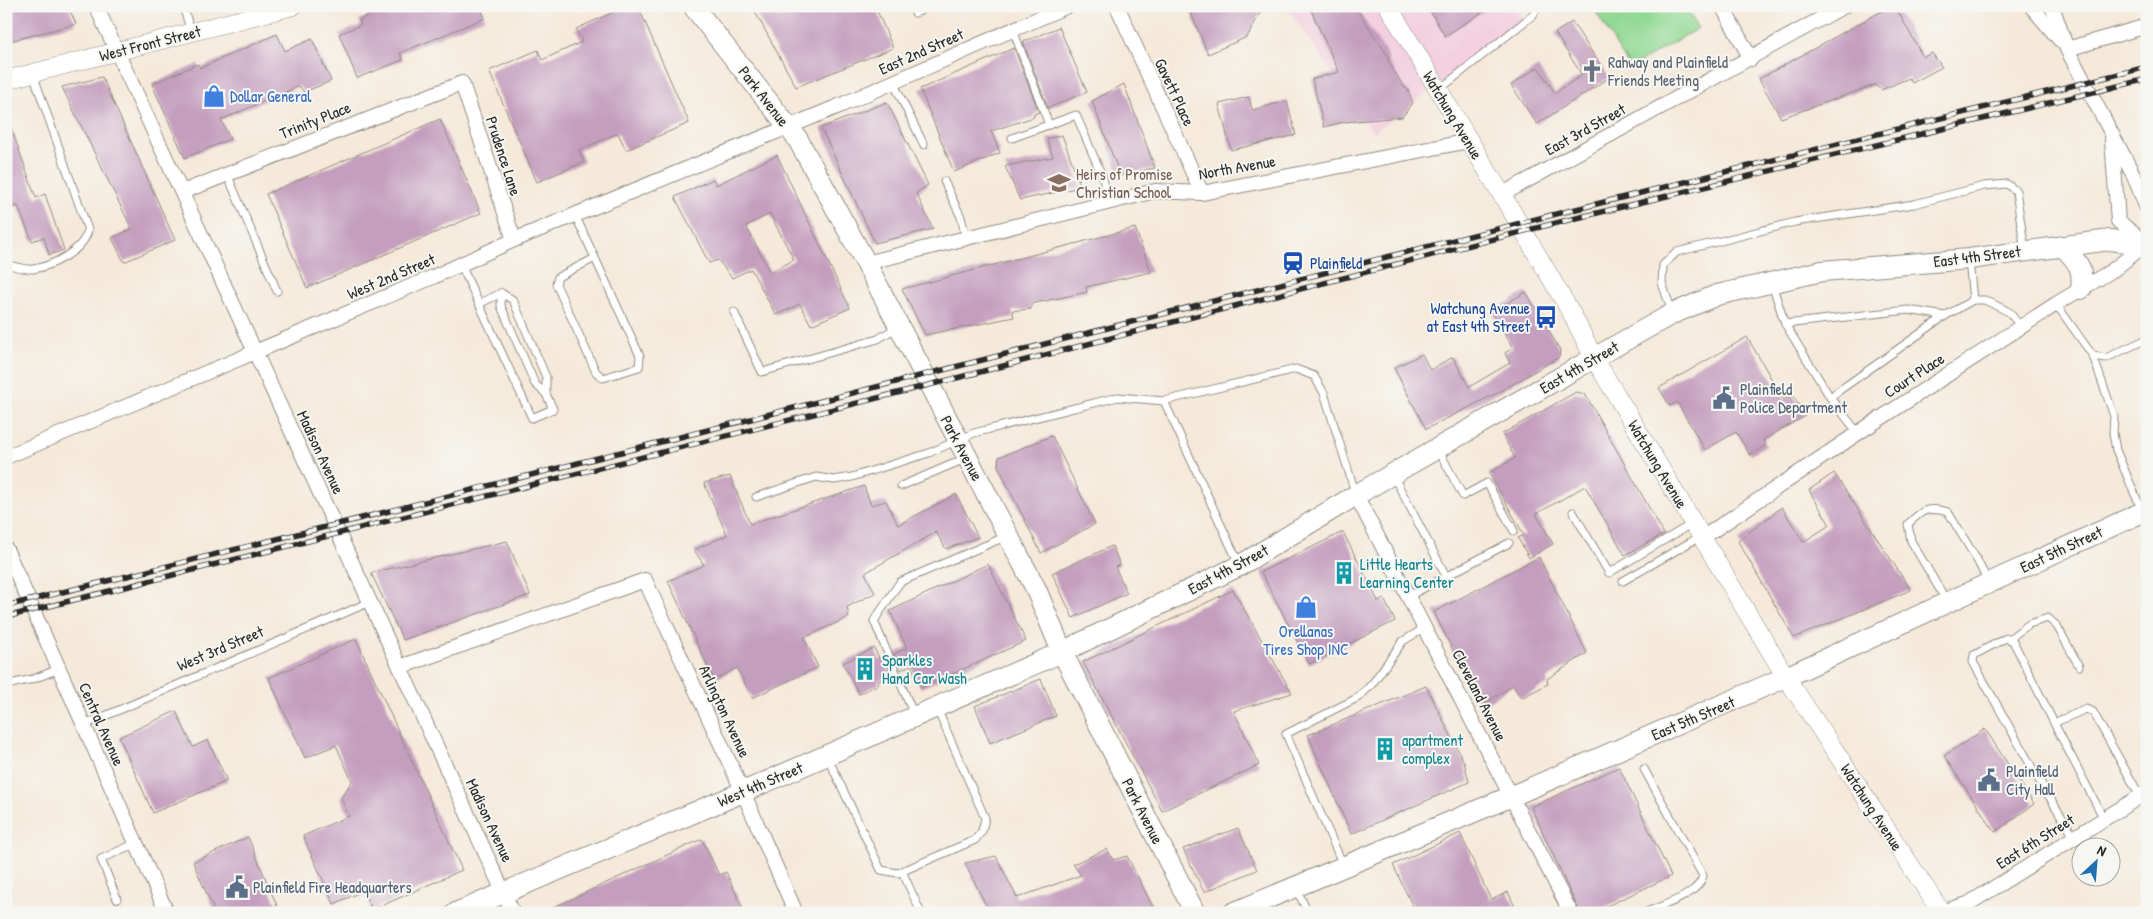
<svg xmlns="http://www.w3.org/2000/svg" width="2153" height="919" font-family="'Patrick Hand',sans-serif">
<rect width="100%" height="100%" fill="#f6f6f2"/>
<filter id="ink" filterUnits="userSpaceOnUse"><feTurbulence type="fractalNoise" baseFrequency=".02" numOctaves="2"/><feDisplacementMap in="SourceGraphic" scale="10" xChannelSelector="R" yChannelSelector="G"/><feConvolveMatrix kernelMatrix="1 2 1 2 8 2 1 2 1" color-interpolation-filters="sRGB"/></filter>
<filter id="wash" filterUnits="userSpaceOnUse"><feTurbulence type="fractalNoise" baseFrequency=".0096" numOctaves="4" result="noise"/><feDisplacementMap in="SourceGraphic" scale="20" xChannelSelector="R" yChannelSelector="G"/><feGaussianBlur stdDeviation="1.12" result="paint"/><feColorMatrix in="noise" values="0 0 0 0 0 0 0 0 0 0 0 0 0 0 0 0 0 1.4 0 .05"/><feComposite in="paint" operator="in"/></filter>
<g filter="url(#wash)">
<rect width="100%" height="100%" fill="#f5e9d9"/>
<!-- built -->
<polygon fill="#f3cfdf" points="1286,6 1515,6 1524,20 1373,133"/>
<!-- green -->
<polygon fill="#90d893" stroke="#5e825f" points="1606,6 1685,6 1698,28 1630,68 1596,12"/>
<g id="blocks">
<!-- building -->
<g fill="#c49ebe" fill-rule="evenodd">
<polygon points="6,6 68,6 76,24 6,42"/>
<polygon points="374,6 480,6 485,18 400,53 403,60 357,78 339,34 361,25 359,20 376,12"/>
<polygon points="627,6 638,6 689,123 626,150 618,133 579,150 584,162 537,182 489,71 538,50 542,60 582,42 576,29"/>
<polygon points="752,6 875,6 893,48 796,87"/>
<polygon points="1188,6 1264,6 1247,37 1208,54"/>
<polygon points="1309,6 1355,6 1388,56 1388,61 1404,87 1408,90 1413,103 1402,117 1344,122 1324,127 1312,79 1339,72"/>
<polygon points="1427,6 1492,6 1445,36"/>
<polygon points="1891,6 1895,6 1923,57 1932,53 1942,67 1912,83 1909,78 1881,90 1875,85 1781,118 1759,79"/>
<polygon points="1572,22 1609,78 1537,124 1511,85 1538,67 1555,93 1582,75 1555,33"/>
<polygon points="1059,27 1087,92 1048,108 1023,42"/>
<polygon points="277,34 285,51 312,39 331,81 304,92 299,86 221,120 230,139 185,158 152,84 198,64 200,68"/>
<polygon points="1014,48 1039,112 1034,114 1034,117 991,131 1000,153 954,172 920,89"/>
<polygon points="102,77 175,240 124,262 112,238 132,229 62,87"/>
<polygon points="1124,84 1155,168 1120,175 1092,101"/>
<polygon points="1249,97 1252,110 1287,101 1296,135 1231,150 1219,104"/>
<polygon points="887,102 928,185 916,193 933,229 875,243 821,128"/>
<polygon points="6,119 8,119 36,198 45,194 64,250 49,255 44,237 32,241 18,206 6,209"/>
<polygon points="440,119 481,213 307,288 266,194"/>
<polygon points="1062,135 1081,187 1020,200 1005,166 1053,157 1047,139"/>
<path d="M777,155L850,308L811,325L800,304L776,315L751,269L732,278L718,260L709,263L675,197L713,179L716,185ZM770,214L794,260L770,272L746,226Z"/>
<polygon points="1135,228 1151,272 1086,287 1087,292 1031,304 1031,309 1012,311 1014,317 925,335 902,289"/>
<polygon points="1526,292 1560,350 1559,357 1499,392 1426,429 1394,368 1422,354 1430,370 1453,357 1469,387 1510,363 1505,353 1513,348 1492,312"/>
<polygon points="1747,337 1784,400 1793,395 1805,416 1763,440 1766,445 1750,455 1736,432 1705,450 1677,402 1670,406 1659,388"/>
<polygon points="1576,392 1585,394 1664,534 1625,555 1585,486 1536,514 1553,544 1529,558 1518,538 1524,535 1489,473 1515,458 1502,434"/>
<polygon points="1052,436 1095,524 1041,553 998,466 999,457"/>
<polygon points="1834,473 1911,590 1794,638 1738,541 1782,507 1803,542 1830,525 1809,490"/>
<polygon points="730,476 750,524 864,486 871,505 886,501 898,525 956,494 978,537 946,549 936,532 865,573 875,593 847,607 849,617 804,638 818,667 752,698 737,668 714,680 668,581 704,565 694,550 727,535 704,483"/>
<polygon points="1343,532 1378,601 1384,599 1395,621 1309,664 1261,572"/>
<polygon points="507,541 530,595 403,640 371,573"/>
<polygon points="1112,546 1120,565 1115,567 1127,593 1073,618 1052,573"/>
<polygon points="1539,557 1587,653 1547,679 1548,684 1521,698 1513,685 1483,705 1453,651 1434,612"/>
<polygon points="988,564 1026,641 921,688 911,665 901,670 894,654 907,648 890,611"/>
<polygon points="1233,590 1292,693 1234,711 1259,765 1162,811 1083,662"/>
<polygon points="356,639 462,870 372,910 363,891 334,904 303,836 349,816 341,798 352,781 336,745 305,758 269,678"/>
<polygon points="874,648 880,660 884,658 891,675 878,681 879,684 859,694 843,663"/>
<polygon points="1041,679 1056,716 990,743 975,706"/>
<polygon points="1426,686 1464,762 1469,782 1351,834 1308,735"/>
<polygon points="176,711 193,747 208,740 227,781 153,813 119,737"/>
<polygon points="1985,729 2034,804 1995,832 1944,756"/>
<polygon points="1619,767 1671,876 1592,913 1580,913 1531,807"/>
<polygon points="1238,828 1257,870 1204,892 1183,849"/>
<polygon points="1460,833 1491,900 1508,892 1518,913 1416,913 1393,865"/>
<polygon points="248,837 280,913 215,913 193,862"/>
<polygon points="702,839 719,875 726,872 745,913 541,913"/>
<polygon points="1107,849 1113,860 1127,856 1154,909 1146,913 982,913 982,911 988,909 965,863 996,856 1017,898 1081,875 1073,864"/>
</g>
</g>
</g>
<g filter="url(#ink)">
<use href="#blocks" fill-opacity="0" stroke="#908a82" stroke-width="1"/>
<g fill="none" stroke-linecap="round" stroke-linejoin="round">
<defs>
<g id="service">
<polyline points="183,6 191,32"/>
<polyline points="912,6 915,13 930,6"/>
<polyline points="1013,30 1049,125"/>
<polyline points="893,82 924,145"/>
<polyline points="1440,89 1533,15 1538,6"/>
<polyline points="1012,138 1076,115 1103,178 1108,202"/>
<polyline points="227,174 277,291"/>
<polyline points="944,181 961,217 966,238"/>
<polyline points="575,215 595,258 558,277 556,284 596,372 603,378 639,367 640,356 595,258"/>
<polyline points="1969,261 1973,300"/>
<path d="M6,264C14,266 25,270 33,269C53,266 84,250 88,230L33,74"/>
<polyline points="461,265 532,418 553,409 546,394 546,377 513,300 501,293"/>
<polyline points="1772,284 1785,324 1830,397 1858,433"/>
<polyline points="501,293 501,306 535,384 546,394"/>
<polyline points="479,304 501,293"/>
<polyline points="2056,304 2093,356 2106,358 2147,339"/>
<polyline points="734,312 762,372 878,339 897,327"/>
<polyline points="1672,312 1662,283 1663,265 1677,252 1795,222 1914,204 1984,186 2007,184 2016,191 2025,251"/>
<polyline points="1785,324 1908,310 1945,316"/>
<polyline points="2093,356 2114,416 2113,433 2116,450 2142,511"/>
<polyline points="1830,397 1945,316 1973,300 1985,300 2009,312 2021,327"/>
<polyline points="1164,401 1239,564"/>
<polyline points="1439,451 1463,496 1487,483 1514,531"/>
<polyline points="1393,475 1446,576"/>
<polyline points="901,486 967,458"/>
<polyline points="756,497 816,477 834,480 852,477 929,453 974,433 1118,397 1164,401 1296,369 1314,376 1324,393 1355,492"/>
<polyline points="1573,512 1609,573 1693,523"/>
<polyline points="1623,581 1701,536"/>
<polyline points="1409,596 1509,543"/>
<path d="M1946,600L1911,541L1908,524C1922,510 1928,506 1948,512L1977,560L1988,582"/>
<polyline points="2009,639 2029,624 2048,618 2057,626 2079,666"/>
<polyline points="6,685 33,679 59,669"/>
<polyline points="914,715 874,621 900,582 1007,536"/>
<polyline points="2054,723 2013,641 2006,638 1974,655 1973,662 2039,780 2074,837"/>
<polyline points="84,725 370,602"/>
<polyline points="827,756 881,870 898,873 975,840 982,831 985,818 937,709"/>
<path d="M1644,769L1703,876C1698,896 1662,905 1644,913"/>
<polyline points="2104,819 2054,723 2086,709 2093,712 2140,796"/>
<polyline points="1343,865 1286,734 1359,697 1372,684 1403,641 1425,628"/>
<polyline points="902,871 921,913"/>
<polyline points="1296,888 1308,913"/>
<polyline points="117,899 101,859 136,843"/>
</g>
<g id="minor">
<polyline points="96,6 513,913"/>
<polyline points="1117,6 1202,193"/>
<polyline points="1722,6 1751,59"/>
<polyline points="2031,6 2060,40"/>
<polyline points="2052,6 2067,49 2134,176 2147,208"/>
<polyline points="2067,49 2147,26"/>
<polyline points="2112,140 2118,221 2145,243"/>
<polyline points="182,192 462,83 514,240"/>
<polyline points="1501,195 1844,6"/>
<polyline points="866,263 1155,191 1202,193 1469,141"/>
<polyline points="6,457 433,277 514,240 839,106 1067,6"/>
<polyline points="1356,495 1571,913"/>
<polyline points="1702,538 1858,433 2056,304 2113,270 2147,243"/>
<polyline points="6,549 167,913"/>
<polyline points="400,667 645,580 743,792 796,913"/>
<polyline points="1938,913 1968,904 2147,792"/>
</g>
<g id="tertiary">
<polyline points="1388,6 1511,210 1573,316 1594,358 1786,677 1942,913"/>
<polyline points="6,80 293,6"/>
</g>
<g id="secondary">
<polyline points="693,6 797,138 866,263 1036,589 1062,652 1195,913"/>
<path d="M2063,246C2077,262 2084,267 2081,289"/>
<polyline points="456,913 743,792 1062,652 1239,566 1356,495 1594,358 1672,314 1717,295 1822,271 1969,259 2110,240 2145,244 2147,246"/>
<polyline points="1233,913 1512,796 1786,677 2147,510"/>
</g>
</defs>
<!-- service casing -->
<use href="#service" stroke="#908a82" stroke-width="9"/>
<!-- minor casing -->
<use href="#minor" stroke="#908a82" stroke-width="16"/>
<!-- tertiary casing -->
<use href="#tertiary" stroke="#908a82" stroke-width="19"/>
<!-- secondary casing -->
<use href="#secondary" stroke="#908a82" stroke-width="22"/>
<!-- service -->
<use href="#service" stroke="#fff" stroke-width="7"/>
<!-- minor -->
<use href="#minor" stroke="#fff" stroke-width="14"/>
<!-- tertiary -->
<use href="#tertiary" stroke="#fff" stroke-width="18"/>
<!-- secondary -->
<use href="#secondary" stroke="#fff" stroke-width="20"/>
<defs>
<g id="rail">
<polyline points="6,606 350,521 1540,218 2147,67"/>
<polyline points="6,617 945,381 1548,225 2147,79"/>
</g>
</defs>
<!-- rail casing -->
<use href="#rail" stroke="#2b2b2b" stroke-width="5.5"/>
<!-- rail -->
<use href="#rail" stroke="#f6f6f2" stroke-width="4" stroke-dasharray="11" stroke-linecap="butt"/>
</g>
</g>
<!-- icons -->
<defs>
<symbol id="church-bare" viewBox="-9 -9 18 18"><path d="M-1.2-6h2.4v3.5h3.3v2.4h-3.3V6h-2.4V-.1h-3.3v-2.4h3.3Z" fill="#6b7280" stroke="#f6f6f2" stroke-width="2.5" paint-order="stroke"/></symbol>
<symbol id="shop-bare" viewBox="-9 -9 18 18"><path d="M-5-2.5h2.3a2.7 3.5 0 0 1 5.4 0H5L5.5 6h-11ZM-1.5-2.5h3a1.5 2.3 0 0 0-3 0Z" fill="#3f7fe0" stroke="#f6f6f2" stroke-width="2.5" paint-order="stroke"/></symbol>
<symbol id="school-bare" viewBox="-9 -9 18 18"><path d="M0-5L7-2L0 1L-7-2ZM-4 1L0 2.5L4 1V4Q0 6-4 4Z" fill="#8d6e63" stroke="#f6f6f2" stroke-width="2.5" paint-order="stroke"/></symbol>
<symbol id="station-bare" viewBox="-9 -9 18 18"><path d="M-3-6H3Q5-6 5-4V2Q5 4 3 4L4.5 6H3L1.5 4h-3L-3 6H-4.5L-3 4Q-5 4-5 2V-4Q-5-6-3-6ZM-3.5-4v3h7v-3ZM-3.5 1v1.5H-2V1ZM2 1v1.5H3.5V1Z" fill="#1a4fb4" stroke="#f6f6f2" stroke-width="2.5" paint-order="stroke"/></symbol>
<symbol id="bus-bare" viewBox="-9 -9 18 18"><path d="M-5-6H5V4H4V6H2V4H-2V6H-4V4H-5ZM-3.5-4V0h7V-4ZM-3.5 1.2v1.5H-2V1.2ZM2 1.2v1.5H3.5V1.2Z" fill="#1a4fb4" stroke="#f6f6f2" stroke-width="2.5" paint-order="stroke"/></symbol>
<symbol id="civic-bare" viewBox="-9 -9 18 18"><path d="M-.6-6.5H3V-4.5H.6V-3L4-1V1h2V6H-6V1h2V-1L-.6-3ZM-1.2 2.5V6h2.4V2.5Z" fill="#5c6f8a" stroke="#f6f6f2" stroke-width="2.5" paint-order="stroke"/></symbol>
<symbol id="building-bare" viewBox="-9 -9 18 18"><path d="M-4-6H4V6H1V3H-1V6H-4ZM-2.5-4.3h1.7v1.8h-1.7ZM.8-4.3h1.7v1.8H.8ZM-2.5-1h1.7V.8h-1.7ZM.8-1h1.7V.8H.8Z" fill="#0f9aa8" stroke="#f6f6f2" stroke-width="2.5" paint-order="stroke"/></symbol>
</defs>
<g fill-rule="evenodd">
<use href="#church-bare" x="1576" y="55" width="32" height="32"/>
<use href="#shop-bare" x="198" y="80" width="32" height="32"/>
<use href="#school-bare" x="1043" y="167" width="32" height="32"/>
<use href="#station-bare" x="1277" y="247" width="32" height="32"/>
<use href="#bus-bare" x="1530" y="301" width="32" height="32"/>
<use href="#civic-bare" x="1708" y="382" width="32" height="32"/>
<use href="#building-bare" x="1328" y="557" width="32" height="32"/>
<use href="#shop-bare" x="1290" y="591" width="32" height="32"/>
<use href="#building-bare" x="849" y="653" width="32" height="32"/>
<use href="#building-bare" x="1369" y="733" width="32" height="32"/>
<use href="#civic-bare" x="1973" y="764" width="32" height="32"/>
<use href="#civic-bare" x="221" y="871" width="32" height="32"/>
</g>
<g text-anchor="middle" stroke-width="4" stroke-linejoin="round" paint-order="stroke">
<!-- street labels -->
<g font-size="16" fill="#2b2b2b" stroke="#f6f6f2">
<text transform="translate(150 43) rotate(-14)" y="6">West Front Street</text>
<text transform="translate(921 51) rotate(-24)" y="6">East 2nd Street</text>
<text transform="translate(1175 92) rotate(65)" y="6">Gavett Place</text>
<text transform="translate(764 96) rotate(52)" y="6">Park Avenue</text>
<text transform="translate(1453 115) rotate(59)" y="6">Watchung Avenue</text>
<text transform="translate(315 120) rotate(-22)" y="6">Trinity Place</text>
<text transform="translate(1585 129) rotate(-29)" y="6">East 3rd Street</text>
<text transform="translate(504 156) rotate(72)" y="6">Prudence Lane</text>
<text transform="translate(1237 167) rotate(-10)" y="6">North Avenue</text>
<text transform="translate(1977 256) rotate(-7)" y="6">East 4th Street</text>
<text transform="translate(391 276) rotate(-23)" y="6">West 2nd Street</text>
<text transform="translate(1579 367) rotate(-30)" y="6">East 4th Street</text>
<text transform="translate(1914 375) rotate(-33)" y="6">Court Place</text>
<text transform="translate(962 448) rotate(62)" y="6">Park Avenue</text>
<text transform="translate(321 452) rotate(65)" y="6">Madison Avenue</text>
<text transform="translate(1658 464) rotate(59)" y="6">Watchung Avenue</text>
<text transform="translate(2061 549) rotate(-25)" y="6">East 5th Street</text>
<text transform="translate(1228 569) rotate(-28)" y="6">East 4th Street</text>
<text transform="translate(220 648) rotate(-23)" y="6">West 3rd Street</text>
<text transform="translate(1480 695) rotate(63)" y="6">Cleveland Avenue</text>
<text transform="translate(725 711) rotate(65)" y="6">Arlington Avenue</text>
<text transform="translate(1693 718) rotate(-23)" y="6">East 5th Street</text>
<text transform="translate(102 724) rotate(66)" y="6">Central Avenue</text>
<text transform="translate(760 784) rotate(-23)" y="6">West 4th Street</text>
<text transform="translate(1872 807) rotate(57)" y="6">Watchung Avenue</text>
<text transform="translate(1143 811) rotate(63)" y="6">Park Avenue</text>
<text transform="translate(490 820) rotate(65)" y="6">Madison Avenue</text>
<text transform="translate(2035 841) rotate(-32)" y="6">East 6th Street</text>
</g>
<!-- worship labels -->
<g font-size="16" fill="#5b616d" stroke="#f6f6f2" text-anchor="start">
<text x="1608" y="68">Rahway and Plainfield<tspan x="1608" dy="18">Friends Meeting</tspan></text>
</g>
<!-- shop labels -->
<g font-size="16" fill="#366cbe" stroke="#f6f6f2" text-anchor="start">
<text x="230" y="102">Dollar General</text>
<text x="1306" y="637" text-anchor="middle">Orellanas<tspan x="1306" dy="18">Tires Shop INC</tspan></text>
</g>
<!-- education labels -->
<g font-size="16" fill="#785e54" stroke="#f6f6f2" text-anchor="start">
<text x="1076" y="180">Heirs of Promise<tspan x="1076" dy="18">Christian School</tspan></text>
</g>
<!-- transit labels -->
<g font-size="16" fill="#164399" stroke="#f6f6f2" text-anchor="start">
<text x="1310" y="269">Plainfield</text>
<text x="1530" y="314" text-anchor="end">Watchung Avenue<tspan x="1530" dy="18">at East 4th Street</tspan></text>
</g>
<!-- service labels -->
<g font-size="16" fill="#4e5e75" stroke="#f6f6f2" text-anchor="start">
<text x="1740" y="395">Plainfield<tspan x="1740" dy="18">Police Department</tspan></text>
<text x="2006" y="777">Plainfield<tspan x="2006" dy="18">City Hall</tspan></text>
<text x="253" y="893">Plainfield Fire Headquarters</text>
</g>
<!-- culture labels -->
<g font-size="16" fill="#0d838f" stroke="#f6f6f2" text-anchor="start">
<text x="1360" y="570">Little Hearts<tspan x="1360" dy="18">Learning Center</tspan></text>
<text x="882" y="666">Sparkles<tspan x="882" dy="18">Hand Car Wash</tspan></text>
<text x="1402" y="746">apartment<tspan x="1402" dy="18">complex</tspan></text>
</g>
</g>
<!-- margin -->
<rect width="2153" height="919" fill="none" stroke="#f6f6f2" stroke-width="25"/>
<!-- north arrow -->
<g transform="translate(2096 862) rotate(26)"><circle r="24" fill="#f6f6f2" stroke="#a5a5a2"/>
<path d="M0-4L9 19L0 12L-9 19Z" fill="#1f6fb2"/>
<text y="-8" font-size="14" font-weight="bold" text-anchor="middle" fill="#2b2b2b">N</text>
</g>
</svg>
